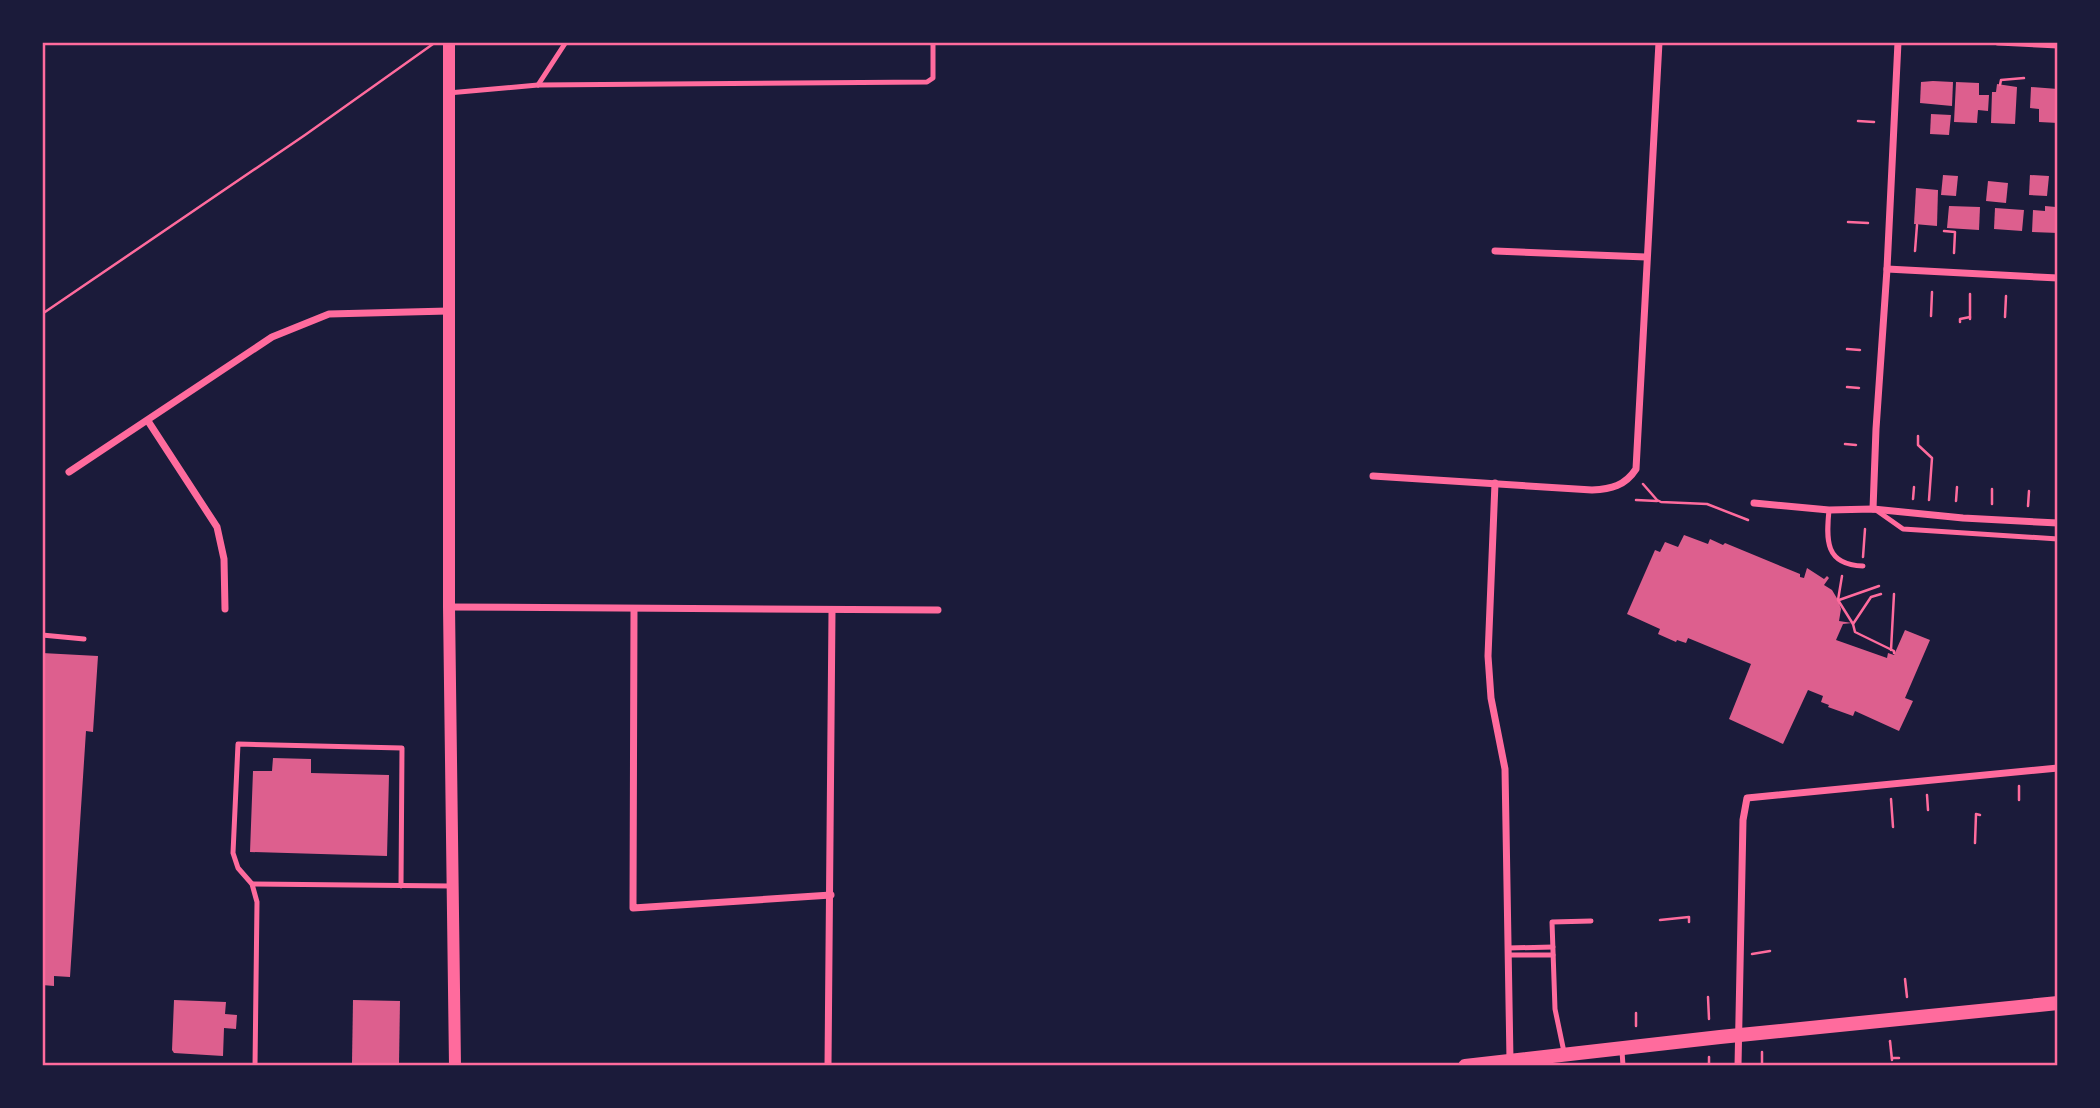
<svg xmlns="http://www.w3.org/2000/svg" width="2100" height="1108" font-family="Quicksand,sans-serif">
<rect width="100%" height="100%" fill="#1b1b3a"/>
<!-- building -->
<g fill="#dd5f8e">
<polygon points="1933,81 1953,82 1952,106 1920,103 1921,82"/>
<polygon points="1956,82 1979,83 1979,95 1989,95 1988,111 1978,110 1977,123 1954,122"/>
<polygon points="1997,84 2017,87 2015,124 1991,123 1992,92 1996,92"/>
<polygon points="2031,87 2058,89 2058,123 2039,122 2039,109 2030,108"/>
<polygon points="1931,114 1951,115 1949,135 1930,134"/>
<polygon points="1943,175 1958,176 1956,196 1941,195"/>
<polygon points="2030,175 2049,176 2047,196 2029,195"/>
<polygon points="1988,181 2008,183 2006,203 1986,201"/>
<polygon points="1916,188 1938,190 1937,226 1914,224"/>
<polygon points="1949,206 1980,207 1979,230 1947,228"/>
<polygon points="2045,206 2056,207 2056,212 2058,212 2058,233 2032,232 2033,210 2045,211"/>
<polygon points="1995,208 2024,210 2022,231 1994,229"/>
<polygon points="1684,535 1708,544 1710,539 1723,545 1725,543 1800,574 1800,577 1804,578 1807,568 1824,579 1827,576 1829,578 1824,585 1832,590 1838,600 1841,609 1839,621 1852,623 1843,624 1836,640 1887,658 1888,653 1894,655 1905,630 1930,640 1905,698 1913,701 1899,731 1855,711 1853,716 1828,707 1829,705 1821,702 1823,696 1808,690 1783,744 1729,719 1751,664 1688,638 1686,643 1677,640 1676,642 1658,634 1660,629 1627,614 1655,550 1660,552 1665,542 1678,547"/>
<polygon points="42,653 98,656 93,732 86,731 70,977 54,976 54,986 42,985"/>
<polygon points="273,758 311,759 311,773 389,775 387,856 250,852 253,771 272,771"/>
<polygon points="174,1000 226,1002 225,1014 237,1015 236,1029 224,1028 223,1056 174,1053 172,1050"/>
<polygon points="353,1000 400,1001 399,1064 352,1063"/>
</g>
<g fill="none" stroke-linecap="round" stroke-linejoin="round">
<!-- path -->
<g stroke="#ff6b9d" stroke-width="2.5">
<polyline points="2000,85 2001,80 2024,78"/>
<polyline points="1858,121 1874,122"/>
<polyline points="1848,222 1868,223"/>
<polyline points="1944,231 1955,232 1954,253"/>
<polyline points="1915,251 1917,225"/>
<polyline points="1970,294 1970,319"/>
<polyline points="42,314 305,135 433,44"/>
<polyline points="1931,316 1932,292"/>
<polyline points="2005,317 2006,296"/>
<polyline points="1960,322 1960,319 1970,317"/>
<polyline points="1847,349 1860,350"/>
<polyline points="1847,387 1859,388"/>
<polyline points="1918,436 1918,445 1932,458 1929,500"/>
<polyline points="1845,444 1856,445"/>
<polyline points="1643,484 1657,500 1661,502 1707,504 1748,520"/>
<polyline points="1913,499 1914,487"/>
<polyline points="1636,500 1657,501"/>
<polyline points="1956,501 1957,487"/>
<polyline points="1992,504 1992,489"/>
<polyline points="2028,506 2029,491"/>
<polyline points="1863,557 1865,529"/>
<polyline points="1842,576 1838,600 1853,624"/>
<polyline points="1881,594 1871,597 1853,624 1855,632 1894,651 1894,653"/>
<polyline points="1839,600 1879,586"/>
<polyline points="1891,650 1894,594"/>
<polyline points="1927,795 1928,810"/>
<polyline points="1891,799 1893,827"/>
<polyline points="2019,800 2019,786"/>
<polyline points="1975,843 1976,814 1980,815"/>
<polyline points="1660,920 1689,917 1689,922"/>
<polyline points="1752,954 1770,951"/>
<polyline points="1905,979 1907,997"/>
<polyline points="1708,997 1709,1019"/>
<polyline points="1636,1026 1636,1013"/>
<polyline points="1890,1041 1892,1060"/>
<polyline points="1709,1057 1709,1066"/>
<polyline points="1892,1058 1899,1058"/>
<polyline points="1762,1066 1762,1052"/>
</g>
<!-- service -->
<g stroke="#ff6b9d" stroke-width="5">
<polyline points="538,85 566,42"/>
<polyline points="448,93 538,85 927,82 933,78 933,42"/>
<path d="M1829,510C1826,540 1825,565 1863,566"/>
<polyline points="1876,510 1903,529 2058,539"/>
<polyline points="42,635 84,639"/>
<polyline points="252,884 451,886"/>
<polyline points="1508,948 1553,947"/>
<polyline points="1508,955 1553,955"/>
<polyline points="1622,1051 1623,1066"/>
<polyline points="1564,1052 1555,1009 1552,922 1591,921"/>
<polyline points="255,1066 257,902 252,884 238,868 233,853 238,744 402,748 401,886"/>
</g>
<!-- minor -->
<g stroke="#ff6b9d" stroke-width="7">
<polyline points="1998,42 2058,45"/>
<polyline points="1495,251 1646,257"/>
<polyline points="1887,269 2058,278"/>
<polyline points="148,421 217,527 224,559 225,609"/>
<polyline points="69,472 272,337 329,314 448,311"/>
<path d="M1373,476L1592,490C1611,489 1625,486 1636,469L1659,42"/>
<polyline points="1495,483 1488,656 1491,698 1505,769 1510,1060"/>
<polyline points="1754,503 1829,510 1873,509 1963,518 2058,523"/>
<polyline points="1873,509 1876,429 1887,269 1898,42"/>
<polyline points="449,607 938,610"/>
<polyline points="634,609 633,908 831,895"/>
<polyline points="828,1066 832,611"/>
<polyline points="1738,1066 1743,820 1747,798 2058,768"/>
</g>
<!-- tertiary -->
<polyline stroke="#ff6b9d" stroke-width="12" points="449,42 449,607 455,1066"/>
<!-- secondary -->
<polyline stroke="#ff6b9d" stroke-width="14" points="1465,1066 1720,1037 2058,1003"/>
</g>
<!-- border -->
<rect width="2100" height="1108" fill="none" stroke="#1b1b3a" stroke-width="88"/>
<rect x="44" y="44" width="2012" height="1020" fill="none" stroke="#ff6b9d" stroke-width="2.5"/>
</svg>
